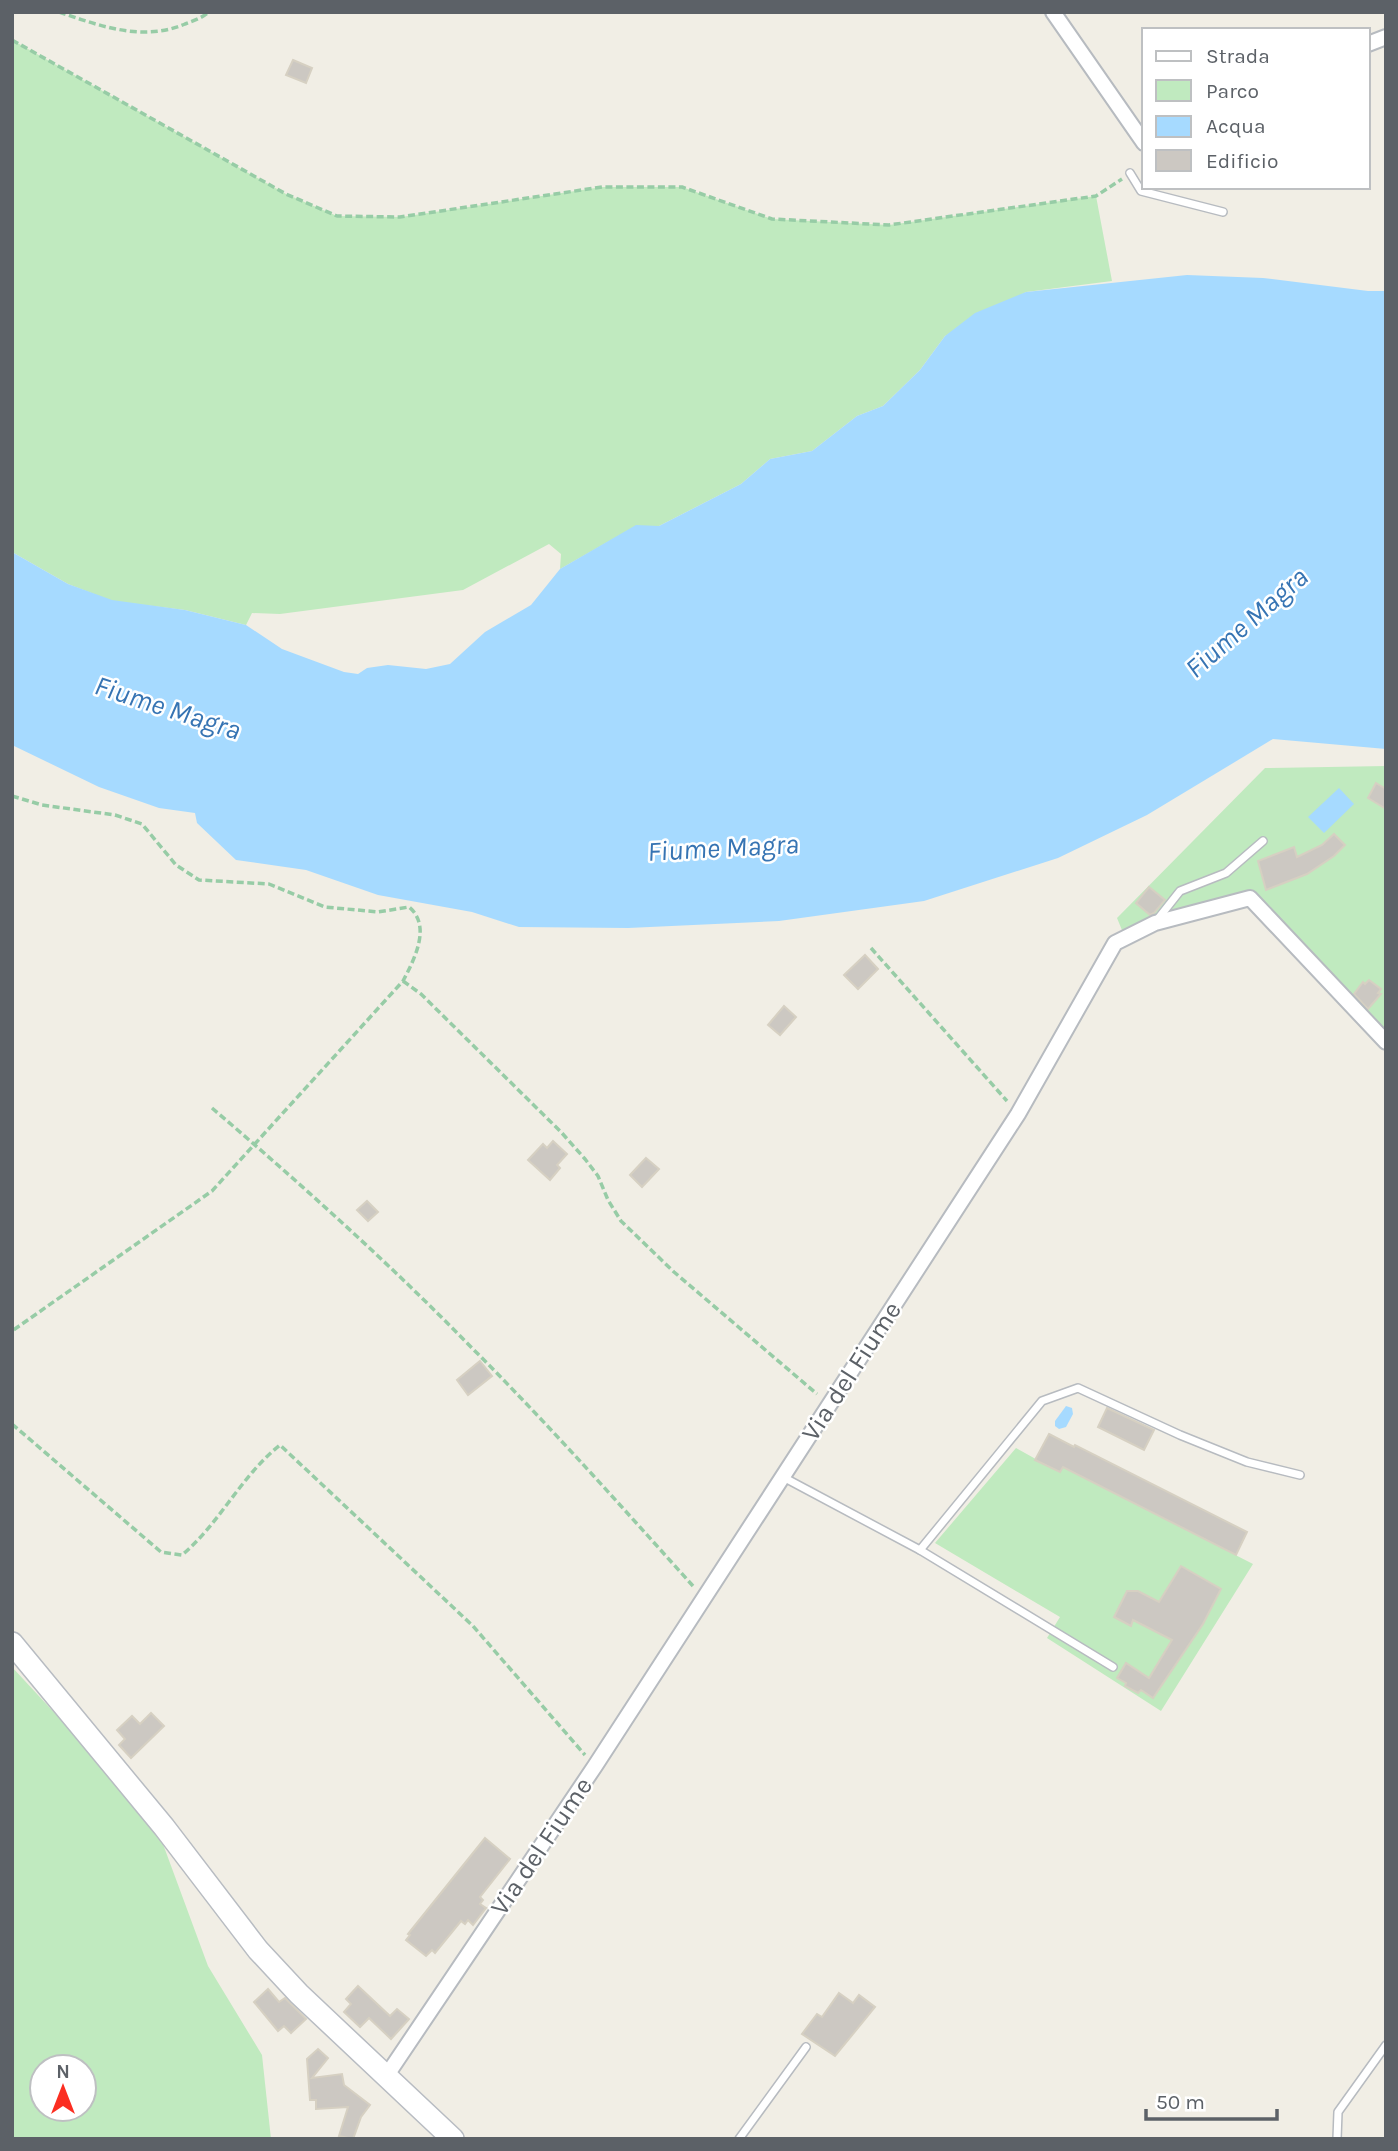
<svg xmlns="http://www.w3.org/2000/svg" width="1398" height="2151" font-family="Karla,sans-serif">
<rect width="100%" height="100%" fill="#f1eee5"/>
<!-- green -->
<g fill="#c0eabf" fill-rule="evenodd">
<polygon points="12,40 286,194 337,216 401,217 602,187 682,187 772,219 889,225 1096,196 1112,281 1026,292 945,336 920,370 883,406 857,416 812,451 770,459 741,484 659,526 636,526 560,569 561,554 549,544 463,590 280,614 252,613 246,625 185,610 112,601 68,584 12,552"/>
<polygon points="1386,766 1386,1037 1252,894 1124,935 1117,918 1265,768"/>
<polygon points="1016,1448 1059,1472 1063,1467 1253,1564 1161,1711 1047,1638 1060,1617 935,1543"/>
<path d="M12,1667L75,1735L160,1836L208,1966L262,2055L271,2139H12ZM42,2067H84V2109H42Z"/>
</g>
<!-- water -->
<g fill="#a6daff">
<polygon points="1187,275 1263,278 1368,291 1386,291 1386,749 1273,739 1147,815 1058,858 924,901 779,921 628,928 519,927 472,912 378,895 306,870 236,860 197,823 195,813 159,808 99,787 12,745 12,552 68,584 112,600 185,610 246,625 282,649 344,672 358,674 367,668 388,665 426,669 450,664 485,632 531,605 560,569 636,525 659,526 741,484 770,459 812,451 857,416 883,406 920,370 945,336 975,313 1026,292"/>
<polygon points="1339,788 1354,804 1324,833 1308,817"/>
<polygon points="1066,1406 1072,1408 1073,1414 1066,1427 1059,1429 1055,1426 1055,1421"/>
</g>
<!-- building -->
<g fill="#ccc8c2" stroke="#d6d0c2" stroke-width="2">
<polygon points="293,60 312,68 306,83 286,75"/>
<polygon points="1376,783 1386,789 1386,809 1368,798"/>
<polygon points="1334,834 1345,845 1334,856 1307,874 1266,890 1258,861 1294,847 1297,857 1322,845"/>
<polygon points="1149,887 1165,900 1154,913 1150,915 1136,903"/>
<polygon points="865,955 878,969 858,989 844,975"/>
<polygon points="1369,980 1381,989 1378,993 1381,994 1368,1009 1354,994 1363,982 1365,984"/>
<polygon points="784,1006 796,1017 780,1035 768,1025"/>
<polygon points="553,1141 567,1154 557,1165 560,1168 550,1180 528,1160 543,1144 547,1148"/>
<polygon points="646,1158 659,1169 642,1187 630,1175"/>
<polygon points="367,1201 378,1212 368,1221 357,1210"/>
<polygon points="480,1361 492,1376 468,1395 457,1380"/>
<polygon points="1107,1408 1154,1430 1144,1450 1098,1427"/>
<polygon points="1049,1434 1074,1447 1075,1445 1247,1532 1236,1555 1063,1467 1060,1472 1035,1460"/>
<polygon points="1181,1566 1221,1589 1203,1624 1153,1698 1141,1690 1138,1693 1125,1686 1126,1683 1117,1678 1126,1663 1149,1678 1172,1640 1133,1620 1131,1626 1114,1617 1127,1591 1138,1591 1159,1602"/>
<polygon points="151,1713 164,1726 131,1758 119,1745 125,1739 117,1730 132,1716 140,1724"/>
<polygon points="485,1838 510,1859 480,1897 483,1900 480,1904 486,1908 473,1925 468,1920 465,1924 461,1921 435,1953 432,1950 426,1956 406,1940 410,1935 408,1934"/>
<polygon points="358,1986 390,2016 397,2009 409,2019 391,2039 369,2018 360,2027 344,2012 351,2004 346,1999"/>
<polygon points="268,1989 279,2002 285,1998 306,2019 291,2033 284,2026 278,2031 254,2002"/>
<polygon points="839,1993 853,2003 859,1995 875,2007 835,2056 802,2034 817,2014 822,2017"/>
<polygon points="318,2049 328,2058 312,2078 342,2074 344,2085 370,2105 361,2117 353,2139 339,2136 348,2107 316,2109 316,2100 310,2100 307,2059"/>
</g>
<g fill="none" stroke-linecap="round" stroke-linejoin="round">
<defs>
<g id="service">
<polyline points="1130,173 1141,191 1223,212"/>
<polyline points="1157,920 1180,891 1226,873 1263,841"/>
<polyline points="783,1477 920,1550 1042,1401 1078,1388 1180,1435 1247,1462 1300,1475"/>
<polyline points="920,1550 1113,1667"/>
<polyline points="739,2139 806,2047"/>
<polyline points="1337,2139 1338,2112 1386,2045"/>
</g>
<g id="minor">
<polyline points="1053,12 1144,143"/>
<polyline points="1368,44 1386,37"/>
<polyline points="387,2075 595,1766 1018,1114 1115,943 1155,923 1250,898 1386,1042"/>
</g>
<polyline id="secondary" points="12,1643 164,1827 258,1950 299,1994 453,2139"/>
</defs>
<!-- service casing -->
<use href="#service" stroke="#b7bbc0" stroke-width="10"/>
<!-- minor casing -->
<use href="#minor" stroke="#b7bbc0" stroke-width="18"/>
<!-- secondary casing -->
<use href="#secondary" stroke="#b8bcc2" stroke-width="24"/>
<!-- path -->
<g stroke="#97cca6" stroke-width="3.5" stroke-dasharray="7 3.5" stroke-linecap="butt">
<path d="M59,12C100,26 143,42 185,24C193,21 202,18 209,12"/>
<polyline points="12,40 286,194 337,216 400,217 602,187 682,187 772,219 889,225 1096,196 1122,179"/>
<path d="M12,796L42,805L115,815L142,824L176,865L199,880L269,884L325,907L378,912L409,907C432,926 414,960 403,981L212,1191L12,1331"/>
<polyline points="871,948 1007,1101"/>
<polyline points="403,981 421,994 561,1132 585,1159 598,1176 608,1200 621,1221 674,1272 817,1394"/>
<path d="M212,1108C302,1185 390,1264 473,1349C549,1425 621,1506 693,1586"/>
<path d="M12,1424L161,1552L182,1555C220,1523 241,1476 280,1445L473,1626L585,1755"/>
</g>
<!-- service -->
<use href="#service" stroke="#fff" stroke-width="7"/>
<!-- minor -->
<use href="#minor" stroke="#fff" stroke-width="14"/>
<!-- secondary -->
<use href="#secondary" stroke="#fff" stroke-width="21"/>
</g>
<g text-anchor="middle" stroke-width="5" stroke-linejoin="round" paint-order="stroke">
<!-- street labels -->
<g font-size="26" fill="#5c6167" stroke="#fff">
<text transform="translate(851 1371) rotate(-57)" y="9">Via del Fiume</text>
<text transform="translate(541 1846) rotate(-56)" y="9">Via del Fiume</text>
</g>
<!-- water labels -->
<g font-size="28" font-style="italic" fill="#3674b3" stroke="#fff">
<text transform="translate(1246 622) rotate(-41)" y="10">Fiume Magra</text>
<text transform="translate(168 707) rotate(18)" y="10">Fiume Magra</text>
<text transform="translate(723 847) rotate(-3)" y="10">Fiume Magra</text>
</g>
</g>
<!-- border -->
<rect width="1398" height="2151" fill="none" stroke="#5c6167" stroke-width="28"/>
<!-- legend -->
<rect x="1142" y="28" width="228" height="161" fill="#ffffff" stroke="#bec0c2" stroke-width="2"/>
<rect x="1156" y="51" width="35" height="10" fill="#ffffff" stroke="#bec0c2" stroke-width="2"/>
<text x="1206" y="63" font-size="21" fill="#5c6167">Strada</text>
<rect x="1156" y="80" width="35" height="21" fill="#c0eabf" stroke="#bec0c2" stroke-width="2"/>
<text x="1206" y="98" font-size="21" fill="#5c6167">Parco</text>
<rect x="1156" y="116" width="35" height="21" fill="#a6daff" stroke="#bec0c2" stroke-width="2"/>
<text x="1206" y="133" font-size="21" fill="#5c6167">Acqua</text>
<rect x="1156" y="150" width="35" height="21" fill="#ccc8c2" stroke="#bec0c2" stroke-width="2"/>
<text x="1206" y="168" font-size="21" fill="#5c6167">Edificio</text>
<!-- north arrow -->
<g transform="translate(63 2088)"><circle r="33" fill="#ffffff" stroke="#bec0c2" stroke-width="2"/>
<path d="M0-5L12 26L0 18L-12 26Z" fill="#fb2e21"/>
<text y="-10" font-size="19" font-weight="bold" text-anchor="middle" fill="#5c6167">N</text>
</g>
<!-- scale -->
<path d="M1146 2109v10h131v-10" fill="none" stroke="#5c6167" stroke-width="3.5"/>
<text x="1156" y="2109" font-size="21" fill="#5c6167" stroke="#ffffff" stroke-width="5" paint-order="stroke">50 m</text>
</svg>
